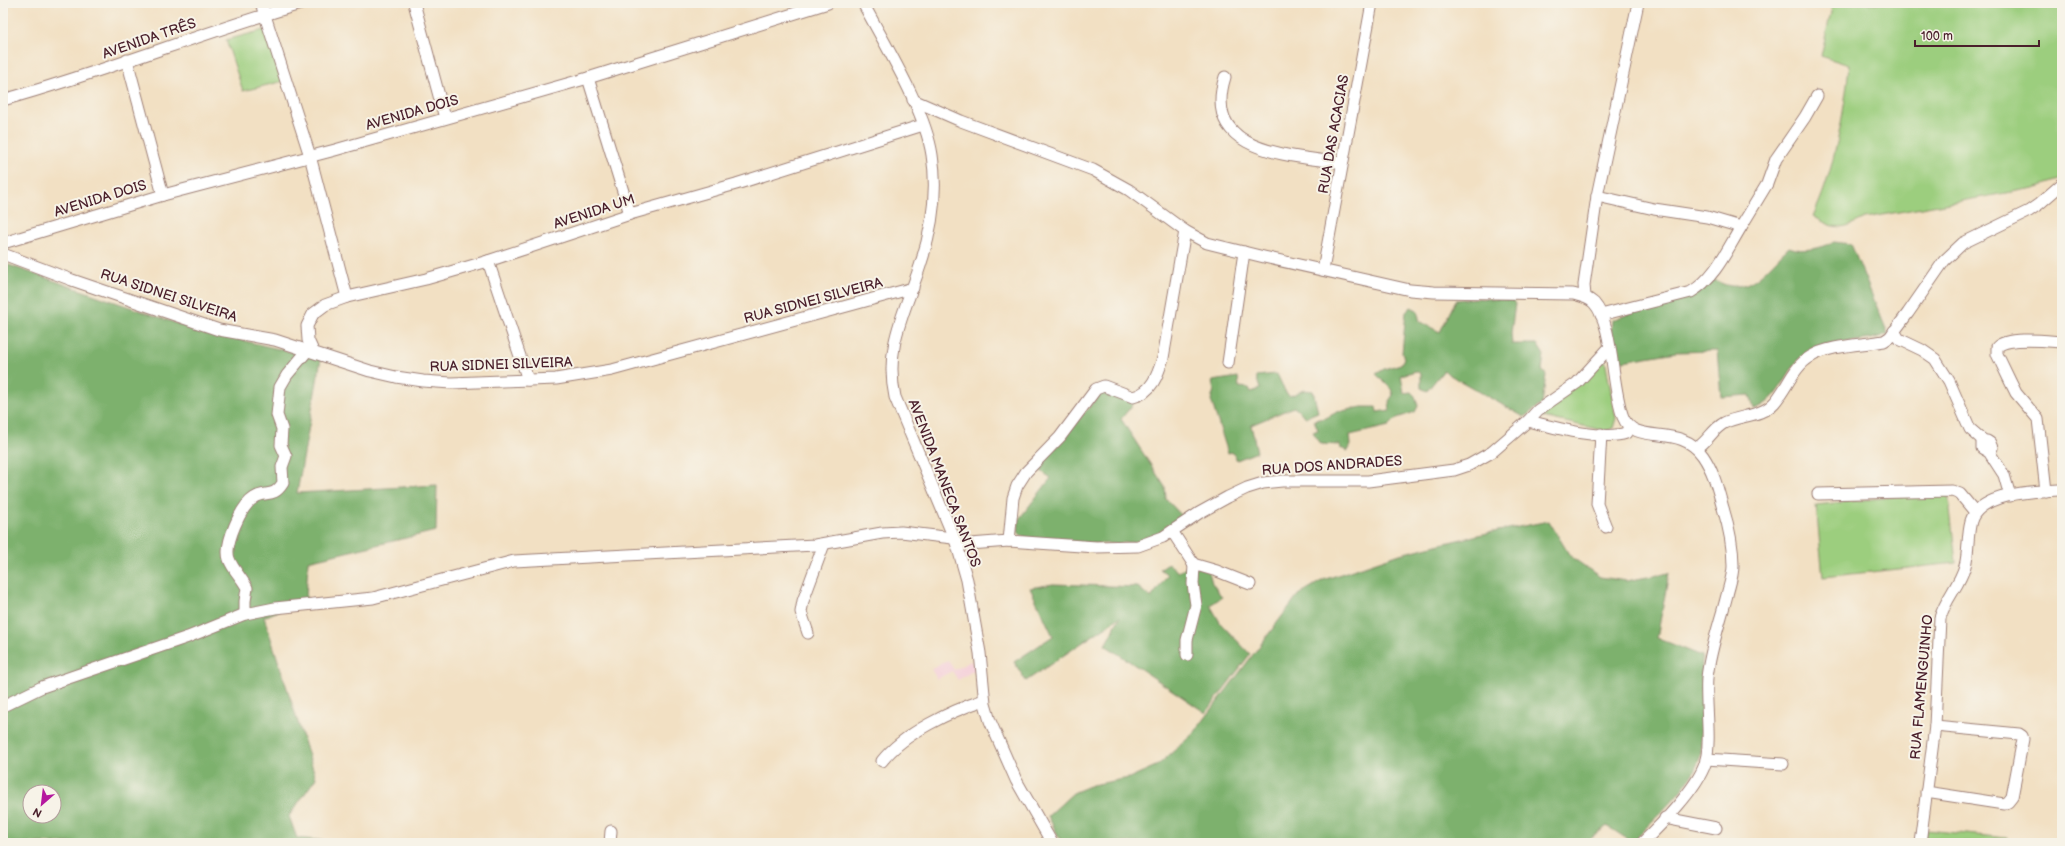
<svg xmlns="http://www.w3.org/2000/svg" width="2065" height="846" font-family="'Balsamiq Sans',sans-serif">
<rect width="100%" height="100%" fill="#f7f3e8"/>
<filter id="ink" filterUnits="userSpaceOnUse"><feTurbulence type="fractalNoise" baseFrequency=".025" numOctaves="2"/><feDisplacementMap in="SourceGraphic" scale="8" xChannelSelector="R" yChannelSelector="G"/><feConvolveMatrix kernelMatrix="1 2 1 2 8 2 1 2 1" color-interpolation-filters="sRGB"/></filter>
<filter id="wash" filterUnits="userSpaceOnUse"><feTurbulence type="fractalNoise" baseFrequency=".012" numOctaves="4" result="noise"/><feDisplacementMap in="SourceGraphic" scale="16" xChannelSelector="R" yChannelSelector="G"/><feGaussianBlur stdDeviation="0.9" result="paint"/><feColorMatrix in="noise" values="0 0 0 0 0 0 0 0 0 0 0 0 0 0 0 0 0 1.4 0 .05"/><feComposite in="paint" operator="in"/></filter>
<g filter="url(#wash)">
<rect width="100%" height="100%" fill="#f2e0c3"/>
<!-- built -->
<polygon fill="#f5cfd9" points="948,660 954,670 971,661 976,669 958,680 952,671 937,679 931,669"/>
<!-- green -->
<g fill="#9cce7e" stroke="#737654">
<path d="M1833,3H2062V179L2034,188L1865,218C1842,230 1836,230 1813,216C1833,176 1845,111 1849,65L1821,56Z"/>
<polygon points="268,29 284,81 243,91 226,40"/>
<polygon points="1605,360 1616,418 1613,428 1606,431 1543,417 1543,413"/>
<polygon points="1948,491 1956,563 1823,577 1816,505"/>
<polygon points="1926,830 2007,838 2007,843 1925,843"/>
</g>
<!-- forest -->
<g fill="#7db16d" stroke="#64684c" fill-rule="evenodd">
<path d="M1834,242L1851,244L1888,334C1882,336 1876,338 1870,339C1852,343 1819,341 1805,353C1786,369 1780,402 1754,409L1750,395L1721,397L1717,351L1676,352L1617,362L1611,332L1612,320L1655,305L1715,280C1748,300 1767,267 1789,247C1804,253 1819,248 1834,242Z"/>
<path d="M3,263L190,328L321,359L297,493L437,485L436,531L308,561L306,599L264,617L316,778L289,816L297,838L345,843H3ZM30,792H54V816H30Z"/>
<polygon points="1475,298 1512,300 1515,304 1511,333 1512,344 1537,344 1544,355 1542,370 1546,375 1542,404 1524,417 1448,374 1444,370 1427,391 1421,388 1421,374 1416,371 1401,375 1404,393 1411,392 1415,396 1418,406 1415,412 1397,418 1389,426 1350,435 1351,445 1348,451 1340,448 1340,445 1321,444 1313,432 1318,430 1314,420 1326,418 1337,412 1362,407 1376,407 1377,412 1390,410 1389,401 1393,395 1391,389 1376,374 1384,369 1401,364 1404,358 1402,353 1406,312 1411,307 1417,310 1420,322 1440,332 1456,300"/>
<polygon points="1277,374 1286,393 1290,396 1304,390 1313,391 1318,412 1306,417 1294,407 1251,425 1257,452 1237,460 1232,452 1228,453 1211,400 1214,390 1212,381 1238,377 1239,387 1249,388 1251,392 1260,389 1256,376"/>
<path d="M1104,389L1134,403L1121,419L1165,487L1166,499L1185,519C1173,528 1158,537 1144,540C1108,548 1068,541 1033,539L1022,536L1018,532L1019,519L1051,478L1038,469Z"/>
<path d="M1549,521L1570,556L1600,577L1626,581L1669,573L1657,638L1702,656L1701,753C1694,785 1654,818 1632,842L1607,826L1585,843H1062L1048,816L1073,793L1092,785L1129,778L1158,765L1194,733L1298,595L1323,580L1400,554L1478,535Z"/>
<polygon points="1169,564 1178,572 1192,564 1209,572 1212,583 1222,597 1210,605 1221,624 1250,654 1206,713 1105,645 1120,617 1026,681 1014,662 1053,636 1030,588 1053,584 1138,587 1151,598 1168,575 1160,569"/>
</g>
</g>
<g filter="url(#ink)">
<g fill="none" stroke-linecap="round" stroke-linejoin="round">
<defs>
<g id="minor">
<polyline points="261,3 310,156 347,297"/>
<polyline points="414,3 445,118"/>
<path d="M863,3C885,45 925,109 932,155C938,192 932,230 920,266C905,312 884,347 895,397L957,545L967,580L980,653L985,704L990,721L1016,780L1052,843"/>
<polyline points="127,60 163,195"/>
<path d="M1225,77C1201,154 1291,155 1342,163"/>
<polyline points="588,78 630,214"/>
<path d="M3,100C105,72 203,32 304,3"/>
<path d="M913,100L961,121L1093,170L1129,190L1185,231L1207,243L1264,257L1410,290L1434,292L1573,294C1581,296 1588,297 1594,303C1614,325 1611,386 1623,417C1635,447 1680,422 1703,456C1714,472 1718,490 1723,508C1729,527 1733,546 1733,566C1733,576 1729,586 1727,595C1720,623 1710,649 1707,678C1705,703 1712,742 1705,764C1697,788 1661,825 1642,843"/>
<path d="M1597,196L1654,209L1707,217L1741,227C1727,250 1715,278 1691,292L1601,315"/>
<polyline points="1741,227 1767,184 1776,159 1805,117 1817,96"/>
<polyline points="3,243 163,195 335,150 588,78 828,3"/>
<polyline points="3,254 72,280 219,330 275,340 370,371 396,377 423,381 451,383 556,379 612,370 913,288"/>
<polyline points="488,261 528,380"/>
<polyline points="1323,270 1372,3"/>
<polyline points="1585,296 1584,285 1597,196 1638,3"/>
<polyline points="1894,331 1899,339 1922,350 1935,359 1949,381 1970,429 1984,441"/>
<polyline points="313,351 308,340 307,326 313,314 325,305 347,297 426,279 488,261 630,214 736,184 923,125"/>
<polyline points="1228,363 1244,252"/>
<path d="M1528,421C1552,427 1603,441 1626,433L1629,427"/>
<polyline points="1601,434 1597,504 1606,527"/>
<path d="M1697,448C1708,441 1713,429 1724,423C1740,415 1761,417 1774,403C1787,389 1793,367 1810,357C1829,345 1862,345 1884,341L1890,337L1908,313L1944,261L1963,243L2029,211L2039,204L2062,184"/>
<polyline points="1989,452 1992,448 1990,443 1987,441 1982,442 1982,448 1989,452 2004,475 2010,496"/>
<path d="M2046,491L2038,419L2016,393L2010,381L1997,354V347C2008,336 2047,341 2062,342"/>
<polyline points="1818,494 1952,491 1960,494 1975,512"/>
<polyline points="1172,531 1194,565 1193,584 1196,605 1187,640 1187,655"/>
<path d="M1009,541L1013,498L1017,486L1026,472L1060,437L1096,389L1104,386L1133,397C1152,393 1158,374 1163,358L1185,231"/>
<polyline points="957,545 1009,541 1096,547 1138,546 1163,537 1199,513 1228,497 1247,488 1263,483 1282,481 1368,481 1454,470 1469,465 1492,452 1528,421 1538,410 1577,383 1609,348"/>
<polyline points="1193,564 1217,571 1250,584"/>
<path d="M245,614V601L247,588C242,578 233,570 229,559C224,544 241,506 254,498C265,490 273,499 283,483L282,467L286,456L281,445L282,429L277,415L280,387L287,375L308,350"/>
<polyline points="808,633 801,612 803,601 824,544"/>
<polyline points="3,706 42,687 188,637 245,614 275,608 373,598 514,561 815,545 882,533 901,532 953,538"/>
<polyline points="1706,759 1783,764"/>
<path d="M882,761C904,733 951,711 984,700"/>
<polyline points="1926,792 2004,804 2008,802 2012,797 2023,739 2022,736 2019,734 1935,726"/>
<polyline points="1665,818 1716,828"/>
<polyline points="610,843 611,831"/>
<path d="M1920,843L1935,726L1940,618C1945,599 1960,585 1965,566C1969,551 1967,535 1971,521C1980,492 2037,491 2062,490"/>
</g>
</defs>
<!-- minor casing -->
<use href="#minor" stroke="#9e8077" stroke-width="13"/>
<!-- minor -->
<use href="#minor" stroke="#fff" stroke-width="11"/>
</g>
</g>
<g text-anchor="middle" stroke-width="4" stroke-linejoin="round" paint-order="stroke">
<!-- street labels -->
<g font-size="14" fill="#4a1f2b" stroke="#f7f3e8">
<text transform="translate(149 38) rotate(-19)" y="5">AVENIDA TRÊS</text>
<text transform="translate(412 112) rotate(-16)" y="5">AVENIDA DOIS</text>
<text transform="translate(1333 134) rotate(-80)" y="5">RUA DAS ACACIAS</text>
<text transform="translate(100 198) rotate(-17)" y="5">AVENIDA DOIS</text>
<text transform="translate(594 211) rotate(-18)" y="5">AVENIDA UM</text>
<text transform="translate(169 295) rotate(18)" y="5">RUA SIDNEI SILVEIRA</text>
<text transform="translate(813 300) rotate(-15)" y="5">RUA SIDNEI SILVEIRA</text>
<text transform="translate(501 364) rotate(-2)" y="5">RUA SIDNEI SILVEIRA</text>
<text transform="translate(1332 465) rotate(-4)" y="5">RUA DOS ANDRADES</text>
<text transform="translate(945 483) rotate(69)" y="5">AVENIDA MANECA SANTOS</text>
<text transform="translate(1921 687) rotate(-85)" y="5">RUA FLAMENGUINHO</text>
</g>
</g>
<!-- margin -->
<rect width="2065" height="846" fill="none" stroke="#f7f3e8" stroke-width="16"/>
<!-- north arrow -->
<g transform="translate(42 804) rotate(208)"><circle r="19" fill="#f7f3e8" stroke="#b29e9c"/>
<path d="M0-3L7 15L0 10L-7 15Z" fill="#b5179e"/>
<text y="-6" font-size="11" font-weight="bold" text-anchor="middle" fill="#4a1f2b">N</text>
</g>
<!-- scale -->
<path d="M1915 40v6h124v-6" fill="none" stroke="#4a1f2b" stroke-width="2"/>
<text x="1921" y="40" font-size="12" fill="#4a1f2b" stroke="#f7f3e8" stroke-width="3" paint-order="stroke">100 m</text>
</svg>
